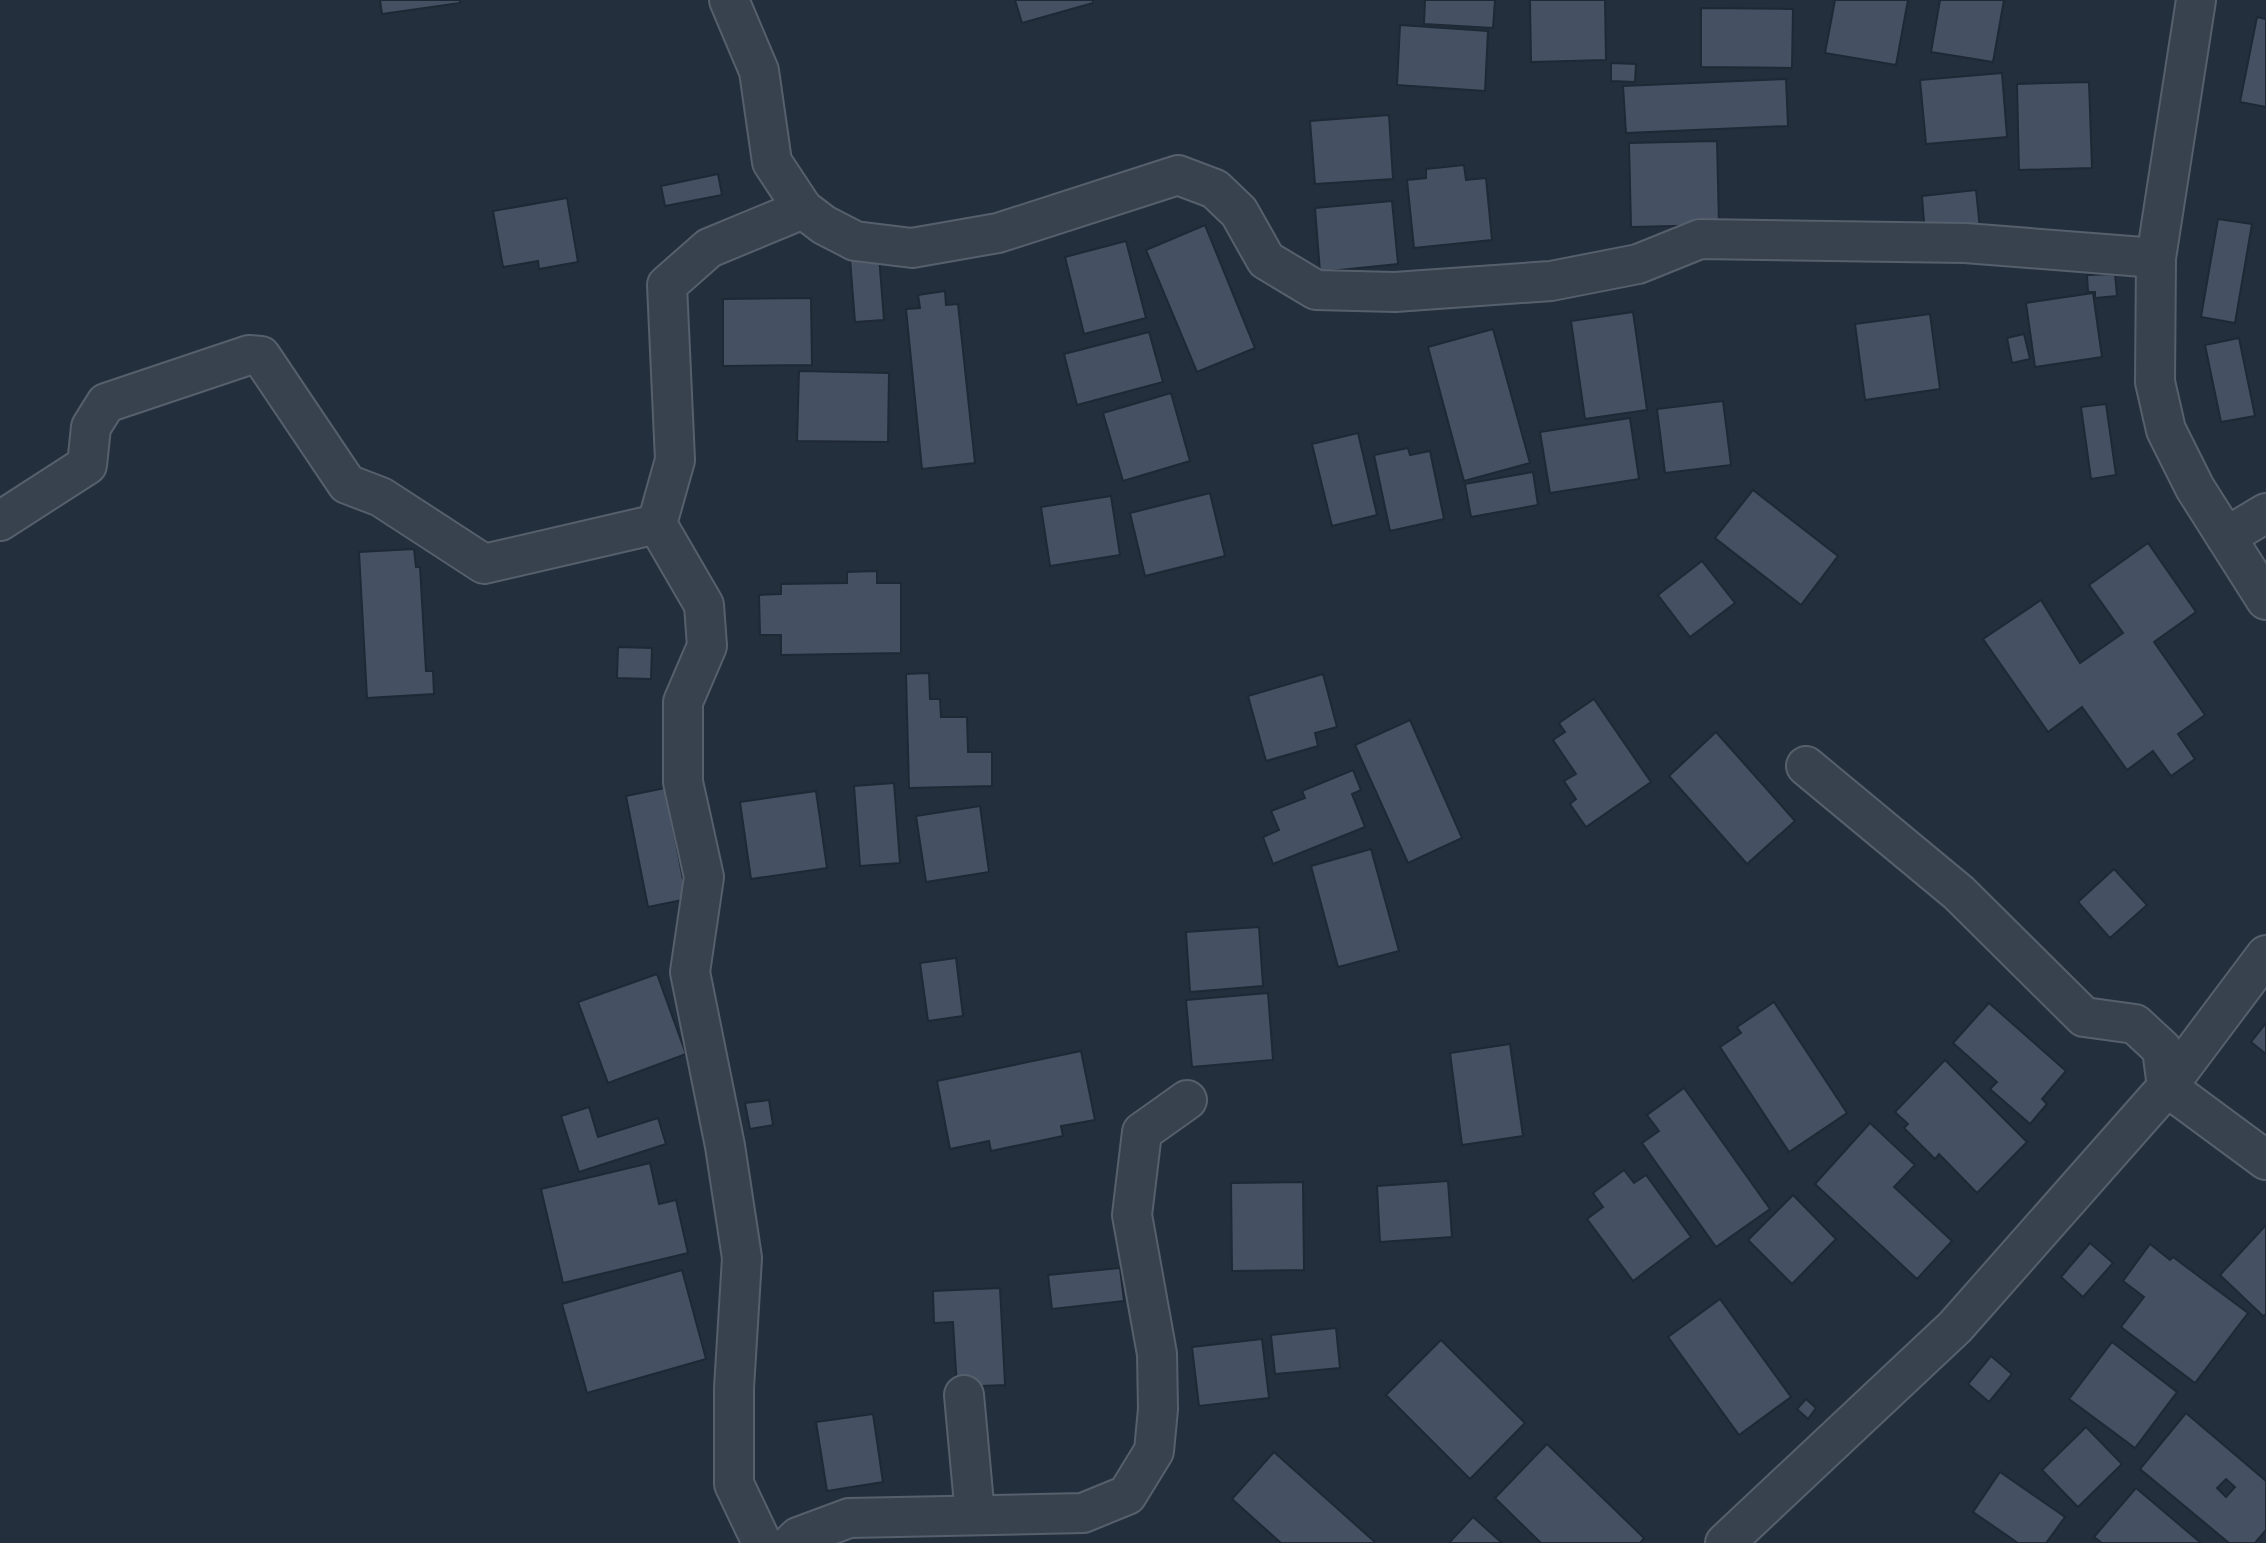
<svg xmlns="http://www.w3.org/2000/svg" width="2266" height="1543" font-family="'DM Sans',sans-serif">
<rect width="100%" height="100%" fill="#242f3e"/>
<!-- building -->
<g fill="#455162" stroke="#1f2835" stroke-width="2" fill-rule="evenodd">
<polygon points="380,0 460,0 460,3 382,14"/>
<polygon points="1015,0 1093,0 1093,3 1022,23"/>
<polygon points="1425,0 1495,0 1493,28 1424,24"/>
<polygon points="1530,0 1605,0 1606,60 1531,62"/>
<polygon points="1835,0 1908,0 1896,65 1825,53"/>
<polygon points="1940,0 2004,0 1993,62 1931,52"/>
<polygon points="1701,8 1793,9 1792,68 1701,67"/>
<polygon points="2257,17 2266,19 2266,107 2240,102"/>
<polygon points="1400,25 1488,31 1485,91 1397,85"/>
<polygon points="1611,63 1636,64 1635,82 1611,81"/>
<polygon points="2002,73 2007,137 1926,144 1920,80"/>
<polygon points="1786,79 1788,126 1626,133 1623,86"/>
<polygon points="2089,82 2092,168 2019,170 2017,84"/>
<polygon points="1389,115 1393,179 1315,184 1310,121"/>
<polygon points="1717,141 1719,225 1631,227 1629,143"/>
<polygon points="1464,165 1466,180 1486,178 1492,240 1414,248 1407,180 1426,178 1426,169"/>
<polygon points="718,174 722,195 665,206 661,186"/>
<polygon points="1976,190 1980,229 1925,234 1922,196"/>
<polygon points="567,198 578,262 539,269 538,261 503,267 493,211"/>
<polygon points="1392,201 1398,264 1320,272 1315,208"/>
<polygon points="2218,219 2252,224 2235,323 2201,317"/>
<polygon points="1205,225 1255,348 1197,372 1146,250"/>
<polygon points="1126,241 1146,318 1084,334 1065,257"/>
<polygon points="879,256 884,320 855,322 850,259"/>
<polygon points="2115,274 2117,296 2095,298 2095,292 2088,292 2087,275"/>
<polygon points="945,291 946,305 958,304 975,463 922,469 906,309 920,308 918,295"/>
<polygon points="2093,293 2102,357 2035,367 2026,303"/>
<polygon points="811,298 812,365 723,366 723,299"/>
<polygon points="1633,312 1647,410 1585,419 1571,321"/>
<polygon points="1930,314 1940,389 1865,400 1855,324"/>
<polygon points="1493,329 1530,463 1464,481 1428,347"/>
<polygon points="1149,332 1163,382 1077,405 1064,354"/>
<polygon points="2024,334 2030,359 2012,363 2007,338"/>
<polygon points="2239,338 2255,416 2221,422 2205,345"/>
<polygon points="799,371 889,373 888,442 797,441"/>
<polygon points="1171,393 1190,461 1123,481 1103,413"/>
<polygon points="1723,401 1731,465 1665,473 1657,409"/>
<polygon points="2106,404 2116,475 2091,479 2081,407"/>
<polygon points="1630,418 1639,479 1550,493 1540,432"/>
<polygon points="1358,433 1377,515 1332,526 1312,444"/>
<polygon points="1408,448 1410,455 1430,451 1444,519 1390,531 1374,455"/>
<polygon points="1533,472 1538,505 1471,517 1465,484"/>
<polygon points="1753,490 1838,556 1801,605 1715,538"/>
<polygon points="1210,493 1225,556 1145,576 1130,513"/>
<polygon points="1111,496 1120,555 1050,566 1041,507"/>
<polygon points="2148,543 2196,612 2154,642 2205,715 2178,734 2195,759 2171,776 2153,751 2127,770 2082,707 2048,732 1983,639 2041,600 2080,663 2123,633 2089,585"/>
<polygon points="414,549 416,567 420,567 426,671 433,671 434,694 367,698 359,552"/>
<polygon points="1702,561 1735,603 1690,637 1658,595"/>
<polygon points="877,571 877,583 901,583 901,653 781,655 781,635 760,635 759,595 781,594 781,584 847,583 847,572"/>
<polygon points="618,647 652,648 651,679 617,678"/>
<polygon points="929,673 930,699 940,699 941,717 967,717 968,752 992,752 992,786 909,788 906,674"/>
<polygon points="1323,674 1337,727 1315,733 1318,746 1266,761 1248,696"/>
<polygon points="1594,699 1651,782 1586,827 1570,804 1576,799 1564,781 1576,774 1553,740 1565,732 1559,723"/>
<polygon points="1410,720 1462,838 1408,863 1355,745"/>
<polygon points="1716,732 1795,821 1747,864 1669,776"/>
<polygon points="1353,770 1361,790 1352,794 1365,827 1273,864 1263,837 1279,830 1271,811 1305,798 1302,791"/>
<polygon points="894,783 900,863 860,866 854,786"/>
<polygon points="665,788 687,899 648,907 626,796"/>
<polygon points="816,791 827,868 751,879 740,802"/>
<polygon points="980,806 989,872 926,882 916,816"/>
<polygon points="1371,849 1399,951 1338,967 1311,866"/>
<polygon points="2114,869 2147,905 2110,938 2078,902"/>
<polygon points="1259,927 1263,986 1190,992 1186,932"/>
<polygon points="956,958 963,1016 928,1021 920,963"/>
<polygon points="657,974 686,1054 608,1083 578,1002"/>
<polygon points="1268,993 1273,1060 1192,1067 1186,1000"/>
<polygon points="1774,1002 1847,1113 1789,1152 1720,1047 1741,1033 1737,1027"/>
<polygon points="1989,1003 2066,1071 2042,1099 2047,1104 2030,1124 1990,1089 1997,1082 1953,1043"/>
<polygon points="2266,1023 2266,1054 2251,1042"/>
<polygon points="1510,1044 1523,1136 1462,1145 1450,1053"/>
<polygon points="1081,1051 1095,1120 1061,1126 1063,1136 991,1151 989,1141 950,1149 937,1081"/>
<polygon points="1945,1060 2027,1142 1977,1193 1939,1154 1935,1159 1904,1128 1908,1124 1895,1112"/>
<polygon points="1684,1088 1770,1209 1716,1247 1642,1143 1659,1131 1647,1115"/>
<polygon points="769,1100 773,1125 750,1129 745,1103"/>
<polygon points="589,1107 598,1137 658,1118 666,1144 579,1172 561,1116"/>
<polygon points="1870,1123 1915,1165 1894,1187 1952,1241 1917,1279 1815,1184"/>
<polygon points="650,1163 659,1204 676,1200 688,1253 563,1283 541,1189"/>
<polygon points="1624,1170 1634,1183 1646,1175 1691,1237 1633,1281 1587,1219 1603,1207 1593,1193"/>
<polygon points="1448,1181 1452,1237 1380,1242 1377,1186"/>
<polygon points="1303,1182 1304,1270 1232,1271 1231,1183"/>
<polygon points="1793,1195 1836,1239 1792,1284 1748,1240"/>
<polygon points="2266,1225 2266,1314 2263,1316 2220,1275"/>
<polygon points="2090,1243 2113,1263 2083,1297 2061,1277"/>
<polygon points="2150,1244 2170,1260 2173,1257 2248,1313 2195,1383 2121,1327 2144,1297 2123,1281"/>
<polygon points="1120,1268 1124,1301 1052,1309 1048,1275"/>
<polygon points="682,1270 706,1359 587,1393 562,1304"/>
<polygon points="1000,1288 1005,1385 957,1387 953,1322 934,1323 933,1291"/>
<polygon points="1720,1299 1791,1397 1739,1435 1668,1337"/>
<polygon points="1336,1328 1340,1368 1275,1374 1271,1335"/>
<polygon points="1262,1339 1269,1398 1199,1406 1192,1347"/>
<polygon points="1441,1340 1525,1423 1470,1479 1386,1395"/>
<polygon points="2112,1342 2177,1392 2135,1448 2069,1399"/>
<polygon points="1991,1356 2012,1374 1989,1402 1968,1384"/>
<polygon points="1806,1399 1816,1408 1808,1419 1797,1409"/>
<path d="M2186,1413L2266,1481V1530L2255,1543H2229L2140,1469ZM2226,1479L2235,1487L2226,1497L2217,1488Z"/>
<polygon points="873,1414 883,1482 827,1491 816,1422"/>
<polygon points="2086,1427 2122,1464 2078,1507 2042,1470"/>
<polygon points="1547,1444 1644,1538 1640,1543 1541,1543 1495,1498"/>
<polygon points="1274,1452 1376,1543 1281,1543 1232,1499"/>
<polygon points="2000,1472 2065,1517 2046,1543 2018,1543 1973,1512"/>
<polygon points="2136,1488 2201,1543 2102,1543 2094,1537"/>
<polygon points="1473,1517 1502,1543 1449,1543"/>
</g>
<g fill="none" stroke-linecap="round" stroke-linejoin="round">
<defs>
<g id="minor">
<polyline points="729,0 759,71 772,162 803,209 824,225 855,241 912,248 998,233 1178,175 1215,189 1239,212 1266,260 1316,290 1395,292 1551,281 1638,264 1700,239 1965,243 2156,258"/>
<polyline points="2196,0 2156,258 2155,382 2166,430 2195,488 2266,600"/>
<polyline points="0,521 87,465 91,427 106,403 249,355 261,356 347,484 381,497 484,564 657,524"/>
<polyline points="2226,537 2266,513"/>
<polyline points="1806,766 1959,893 2084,1017 2135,1024 2162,1049 2167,1087 2266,1160"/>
<polyline points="964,1395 975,1515"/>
<polyline points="762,1543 734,1484 734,1388 742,1258 725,1146 690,972 704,877 683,782 683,702 707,646 704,605 657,524 675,460 667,285 709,248 803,209"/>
<polyline points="792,1543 798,1537 849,1518 1083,1513 1127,1495 1154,1451 1158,1409 1157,1354 1132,1215 1142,1132 1187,1100"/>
<polyline points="1725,1543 1955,1327 2167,1087 2266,955"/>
</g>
</defs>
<!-- minor casing -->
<use href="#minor" stroke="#565f6c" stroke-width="42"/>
<!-- minor -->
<use href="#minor" stroke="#38414e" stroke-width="38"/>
</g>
</svg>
